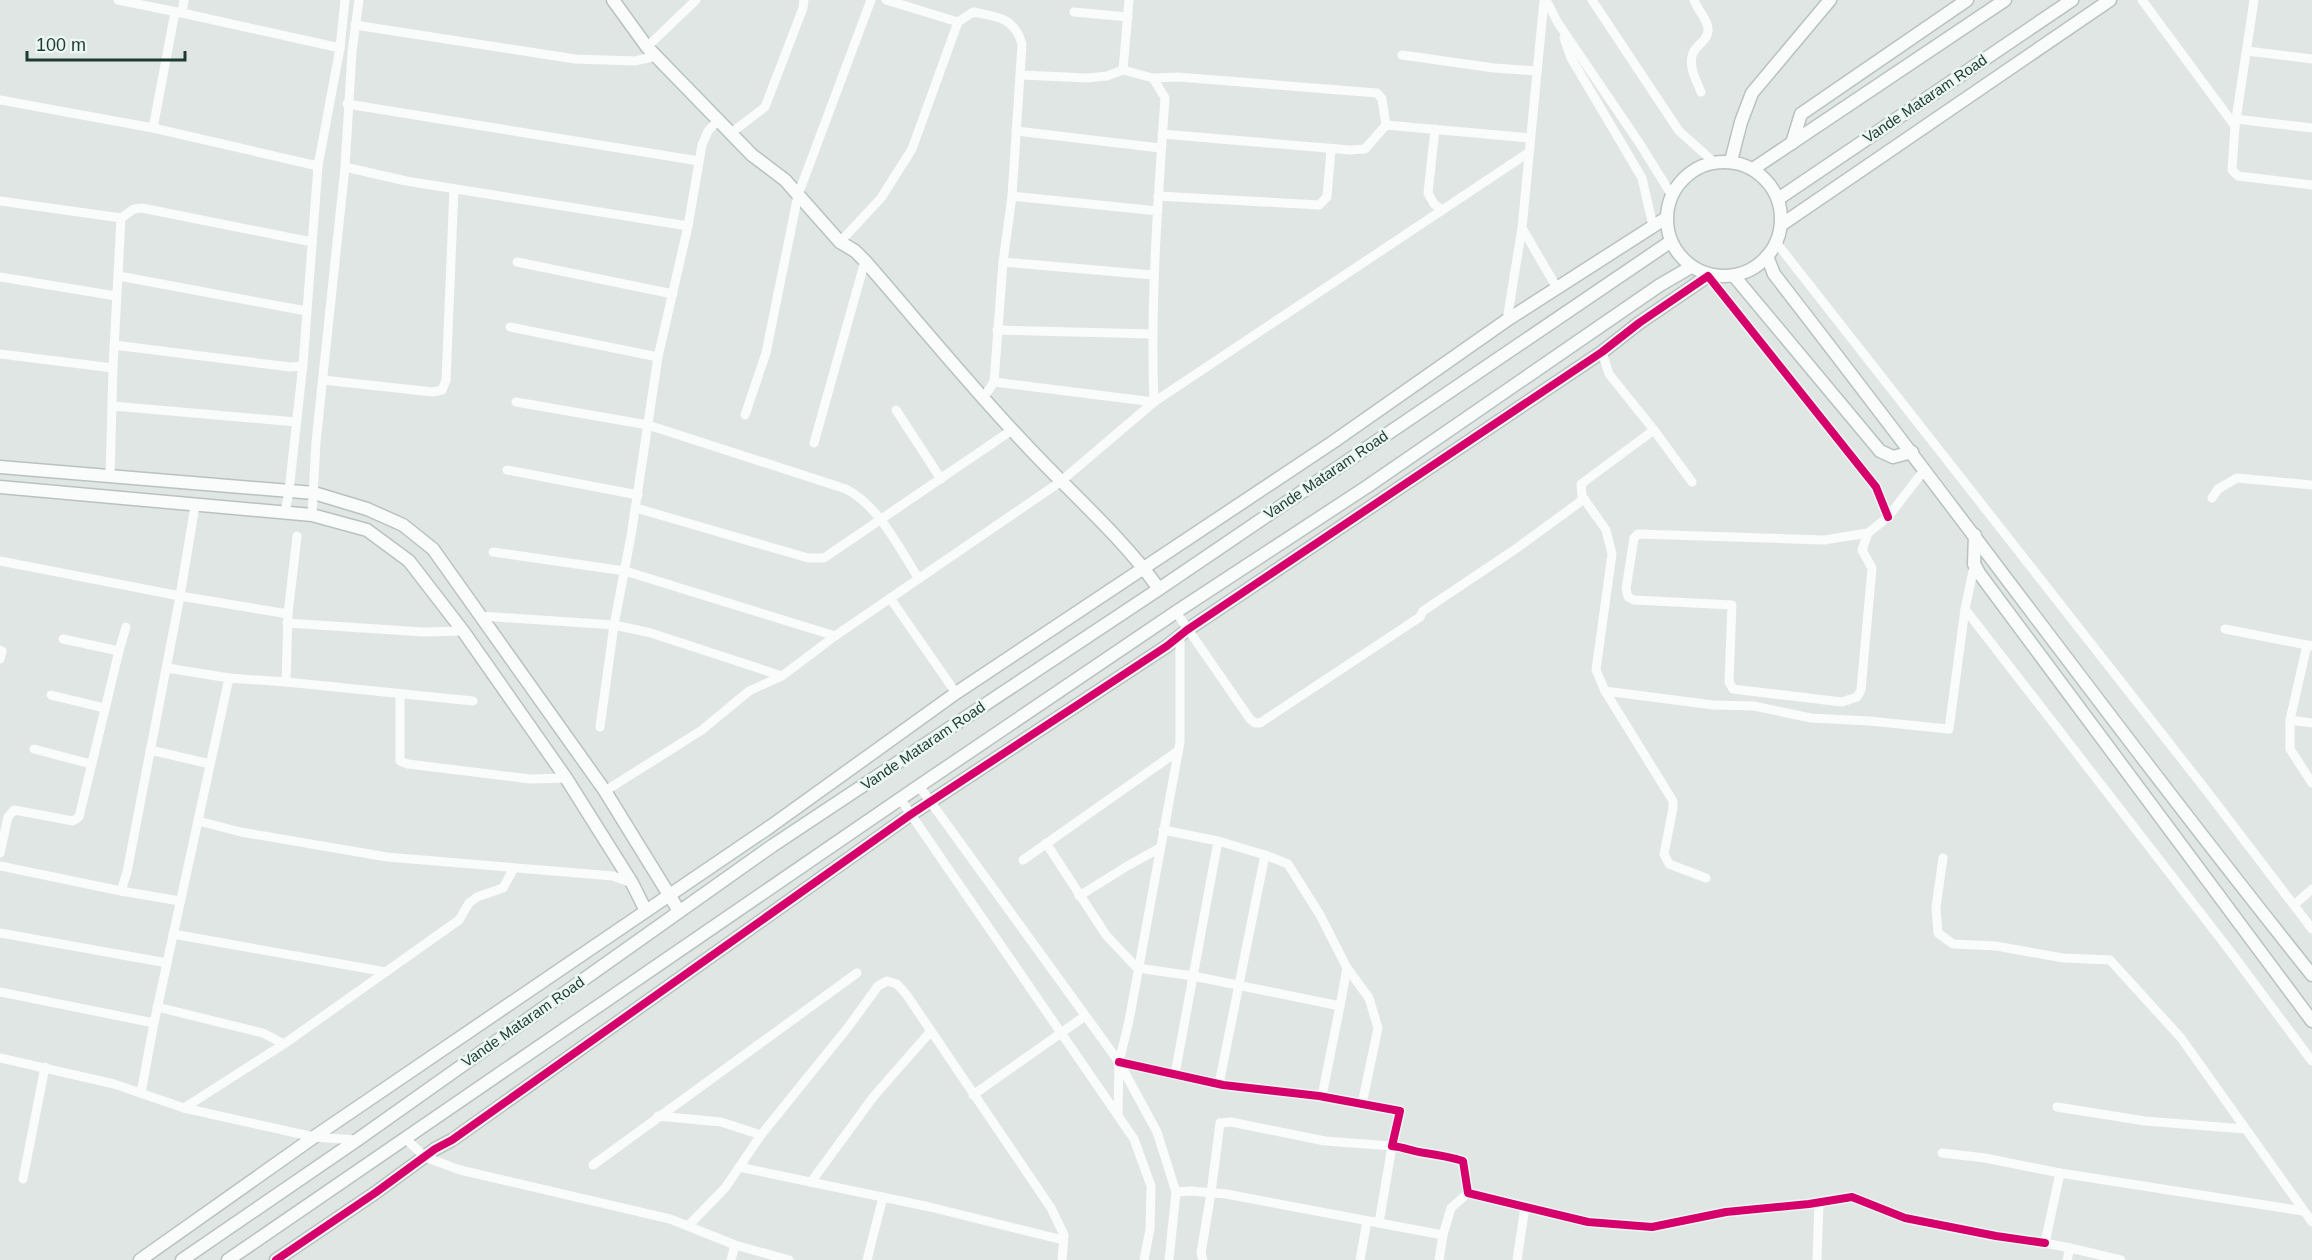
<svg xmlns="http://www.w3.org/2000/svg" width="2312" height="1260" font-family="Arial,sans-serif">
<rect width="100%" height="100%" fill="#e0e6e3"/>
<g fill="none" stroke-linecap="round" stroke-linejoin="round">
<defs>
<g id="secondary">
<path d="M613,0L647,47L752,155L785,180L840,242L855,251L865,261C919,323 971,387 1028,447C1072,494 1122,537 1159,589"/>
<polyline points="1792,143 1801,114 1967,0"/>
<polyline points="1731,161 1741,122 1752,93 1830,0"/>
<circle cx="1724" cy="219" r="57"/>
<polyline points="1753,169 2005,0"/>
<polyline points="1778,199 2072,0"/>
<polyline points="1781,225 2110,0"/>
<path d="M1767,256L1774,274C1955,507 2128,745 2312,975"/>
<polyline points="1734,276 1880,451 1893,457 1912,452"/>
<polyline points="0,467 314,493 367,509 403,525 433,549 605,791 679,911"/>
<polyline points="0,487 312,515 367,530 409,561 463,631 566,778 632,883 646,911"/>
<polyline points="1975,535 1974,564 1979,573 2312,1021"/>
<polyline points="140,1260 314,1137 771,826 956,693 1333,442 1507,320 1666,218"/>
<polyline points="182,1260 357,1140 772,846 1159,589 1670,242"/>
<polyline points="228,1260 919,786 1176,612 1368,486 1660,285 1691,267"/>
<polyline points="276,1260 375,1193 435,1149 452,1140 910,815 1167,646 1187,630 1602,352 1639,323 1708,276"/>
</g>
</defs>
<!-- secondary casing -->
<use href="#secondary" stroke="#b8c3bf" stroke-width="15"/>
<!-- street -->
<g stroke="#fafbfb" stroke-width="9">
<polyline points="118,0 182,13 184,0"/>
<polyline points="1546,0 1558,23 1640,144 1671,194"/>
<polyline points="1592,0 1679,131 1715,163"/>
<path d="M1694,0C1697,9 1708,20 1708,29C1709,41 1694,45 1692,56C1689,68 1697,82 1701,92"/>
<polyline points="2142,0 2235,126"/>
<polyline points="2254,0 2235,126 2232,170 2238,176 2312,185"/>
<polyline points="1074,12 1128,17"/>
<polyline points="182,13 340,48"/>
<path d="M958,22L973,12C998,17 1014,17 1022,44L1012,196L1003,262L994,382L984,397"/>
<polyline points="355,25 575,59 635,61 656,56"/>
<polyline points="1564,38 1571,58 1642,178 1653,226"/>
<polyline points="647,47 696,0"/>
<polyline points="2247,51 2312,59"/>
<polyline points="1402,55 1494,68 1537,71"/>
<polyline points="1123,70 1129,0"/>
<polyline points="1153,78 1178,77 1377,93 1382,99 1386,125"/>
<polyline points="0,100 153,128 318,166"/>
<polyline points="347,104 699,161"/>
<polyline points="2236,119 2312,128"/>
<polyline points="153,128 175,12"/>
<polyline points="1435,129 1428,193 1434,204 1442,210"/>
<polyline points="1016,131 1160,148"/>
<polyline points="731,133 765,107 803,8 804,0"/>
<polyline points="1162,134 1350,150 1365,149 1386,125 1530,138"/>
<polyline points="345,167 406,181 688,226"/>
<polyline points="1012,196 1158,211"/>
<polyline points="1158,196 1319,205 1327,197 1331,149"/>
<polyline points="0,201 121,218"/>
<polyline points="1522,228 1557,288"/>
<polyline points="1775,241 2206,790 2312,929"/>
<polyline points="840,242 881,198 912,149 958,22 886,0"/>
<polyline points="517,262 673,294"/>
<polyline points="1003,262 1153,275"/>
<polyline points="119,276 306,311"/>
<polyline points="1708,276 1876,487 1888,517"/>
<polyline points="0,277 116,296"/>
<polyline points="1507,320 1522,228 1544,0"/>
<polyline points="510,327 658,357"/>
<polyline points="997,330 1151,334"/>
<polyline points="114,345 290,367 302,366"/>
<polyline points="1602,352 1609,374 1654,430 1581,484 1582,496 1606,530 1612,554 1596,670 1605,691 1673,801 1673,808 1664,854 1669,864 1706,878"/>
<polyline points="0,354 113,368"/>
<polyline points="323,380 433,392 442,390 446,380 454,189"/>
<polyline points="994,382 1154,402 1528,153"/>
<path d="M516,402L648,425L846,489C879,506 899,548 919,579"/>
<polyline points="113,406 296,422"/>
<polyline points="896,410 941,479"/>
<polyline points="745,415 766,353 798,195 871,0"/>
<polyline points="1654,430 1692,482"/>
<polyline points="814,443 865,261"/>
<polyline points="507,470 638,495"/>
<polyline points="110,476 113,368 121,218 134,209 142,208 312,242"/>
<polyline points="2212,498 2218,489 2237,478 2312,485"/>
<polyline points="636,508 808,558 824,558 1012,430"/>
<polyline points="285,513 289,491 303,364 318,166 340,48 345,0"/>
<polyline points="312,515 316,442 345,167 352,52 359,0"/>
<polyline points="1868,533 1862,550 1872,568 1861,690 1857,697 1842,702 1733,689 1729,682 1732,605 1634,600 1628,597 1626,589 1634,538 1638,534 1824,540 1868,533 1888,517 1925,469"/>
<polyline points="493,552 625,571 835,636"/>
<polyline points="0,561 180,596 195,506"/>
<polyline points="890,598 956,693"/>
<polyline points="1965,609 2230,951 2312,1061"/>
<polyline points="1176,612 1250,719 1255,723 1260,723 1420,617 1423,611 1517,548 1584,499"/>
<polyline points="481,616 614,625 651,633 782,676"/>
<polyline points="287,623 423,632 463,631"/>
<polyline points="2225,629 2312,646"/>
<polyline points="2307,645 2290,720 2312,723"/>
<polyline points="0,650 2,651 0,659"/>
<polyline points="119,651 126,627"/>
<polyline points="167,668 229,678 286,682 288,614"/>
<polyline points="286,682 473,701"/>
<polyline points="1605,691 1713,705 1754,706 1811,718 1869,721 1949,729 1965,609 1975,562"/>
<polyline points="400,694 400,761 408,764 530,779 566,778"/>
<polyline points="51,695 105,708"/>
<polyline points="2290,720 2290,749 2312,783"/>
<polyline points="600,727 614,625 631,536 658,357 688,226 702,145 708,131 719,119"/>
<polyline points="34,749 91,764"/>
<polyline points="150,750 210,764"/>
<polyline points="919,786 1119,1062 1157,1132 1176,1192 1169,1260"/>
<path d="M605,791L702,730L749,691L782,676L835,636L1060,482L1154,402C1150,301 1158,200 1165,98L1153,78L1123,70L1107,76L1087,78L1022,75"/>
<polyline points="901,800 1134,1139 1151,1186 1150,1229 1144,1260"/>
<polyline points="198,821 241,832 387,857 613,876 632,883"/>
<polyline points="1163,830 1218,841 1175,1074"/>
<polyline points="1218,841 1265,855 1219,1084"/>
<polyline points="1046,843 1106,935 1137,968 1193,976 1340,1006 1322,1096"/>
<polyline points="0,853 8,817 14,810 73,821 79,817 119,651 63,639"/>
<polyline points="1265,855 1288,864 1320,915 1347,968 1340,1006"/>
<polyline points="1943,858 1936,907 1938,933 1953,944 1996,946 2063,958 2110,960 2181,1038 2312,1222"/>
<polyline points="1023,860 1178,751"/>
<polyline points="0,866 121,891 127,872 180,596 288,614 297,536"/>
<polyline points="121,891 180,901"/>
<polyline points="1079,896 1129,865 1160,848"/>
<polyline points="2294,905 2312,889"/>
<polyline points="0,933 167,963"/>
<polyline points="173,934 386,972"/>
<polyline points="1347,968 1369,998 1378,1028 1362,1104"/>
<polyline points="0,992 154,1023"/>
<polyline points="157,1007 263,1033 284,1044"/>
<polyline points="0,1058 114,1084 184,1108 314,1137 357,1140"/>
<path d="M1119,1062L1223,1085L1319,1096L1400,1111L1392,1146C1404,1147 1414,1152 1425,1153C1439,1155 1450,1157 1463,1161L1468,1193L1588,1222L1652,1227L1726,1212L1809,1204L1852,1197L1905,1218L1996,1236L2045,1243"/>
<polyline points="141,1093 154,1023 229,678"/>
<polyline points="973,1095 1085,1016"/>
<polyline points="2057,1107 2145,1121 2245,1129"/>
<polyline points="184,1108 284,1044 459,920 469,903 477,897 503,888 514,868"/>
<polyline points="1118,1113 1119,1062 1129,1021 1180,742 1180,636"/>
<polyline points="658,1116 721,1122 761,1135"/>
<polyline points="405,1138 425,1157 460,1170 670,1219 735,1245 789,1260"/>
<polyline points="1942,1153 1985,1158 2060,1173"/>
<polyline points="593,1165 857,973"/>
<polyline points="739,1167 930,1207 1063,1240"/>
<polyline points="23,1179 45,1067"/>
<polyline points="811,1182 874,1096 931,1031"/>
<polyline points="1176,1192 1191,1191 1226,1194 1443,1235 1451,1208 1468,1193"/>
<polyline points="688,1226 725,1188 761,1135 849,1026 878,986 887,981 897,984 906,994 1051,1208 1064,1235 1062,1260"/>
<polyline points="2070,1248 2121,1260"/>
<polyline points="731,1260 735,1245"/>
<polyline points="867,1260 883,1197"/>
<polyline points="1203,1260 1201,1253 1211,1193 1220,1123 1231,1122 1325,1141 1392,1146 1379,1223"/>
<polyline points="1360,1260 1367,1221"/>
<polyline points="1439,1260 1443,1235"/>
<polyline points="1517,1260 1525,1207"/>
<polyline points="1817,1260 1819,1203"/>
<polyline points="2067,1260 2070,1248 2045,1243 2060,1173 2303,1211"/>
</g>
<!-- secondary -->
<use href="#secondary" stroke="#fafbfb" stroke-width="12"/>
<defs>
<g id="cycleway">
<path d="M1119,1062L1223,1085L1319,1096L1400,1111L1392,1146C1404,1147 1414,1152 1425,1153C1439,1155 1450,1157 1463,1161L1468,1193L1588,1222L1652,1227L1726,1212L1809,1204L1852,1197L1905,1218L1996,1236L2045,1243"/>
<polyline points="276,1260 375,1193 435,1149 452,1140 910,815 1167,646 1187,630 1602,352 1639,323 1708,276 1876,487 1888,517"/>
</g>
</defs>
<!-- cycleway casing -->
<use href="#cycleway" stroke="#ecf7f2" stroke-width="11"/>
<!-- cycleway -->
<use href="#cycleway" stroke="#d6006c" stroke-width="8"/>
</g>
<g text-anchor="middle" stroke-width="5" stroke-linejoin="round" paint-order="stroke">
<!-- street labels -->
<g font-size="15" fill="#1d3b33" stroke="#ecf7f2">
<text transform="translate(1925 99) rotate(-34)" y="5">Vande Mataram Road</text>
<text transform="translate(1326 475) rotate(-34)" y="5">Vande Mataram Road</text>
<text transform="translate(923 746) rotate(-34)" y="5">Vande Mataram Road</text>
<text transform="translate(523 1022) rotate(-35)" y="5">Vande Mataram Road</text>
</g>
</g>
<!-- scale -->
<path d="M27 51v9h158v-9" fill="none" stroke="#1d3b33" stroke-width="3"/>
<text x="36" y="51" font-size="18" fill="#1d3b33" stroke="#ecf7f2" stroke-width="4.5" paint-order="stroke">100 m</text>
</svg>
